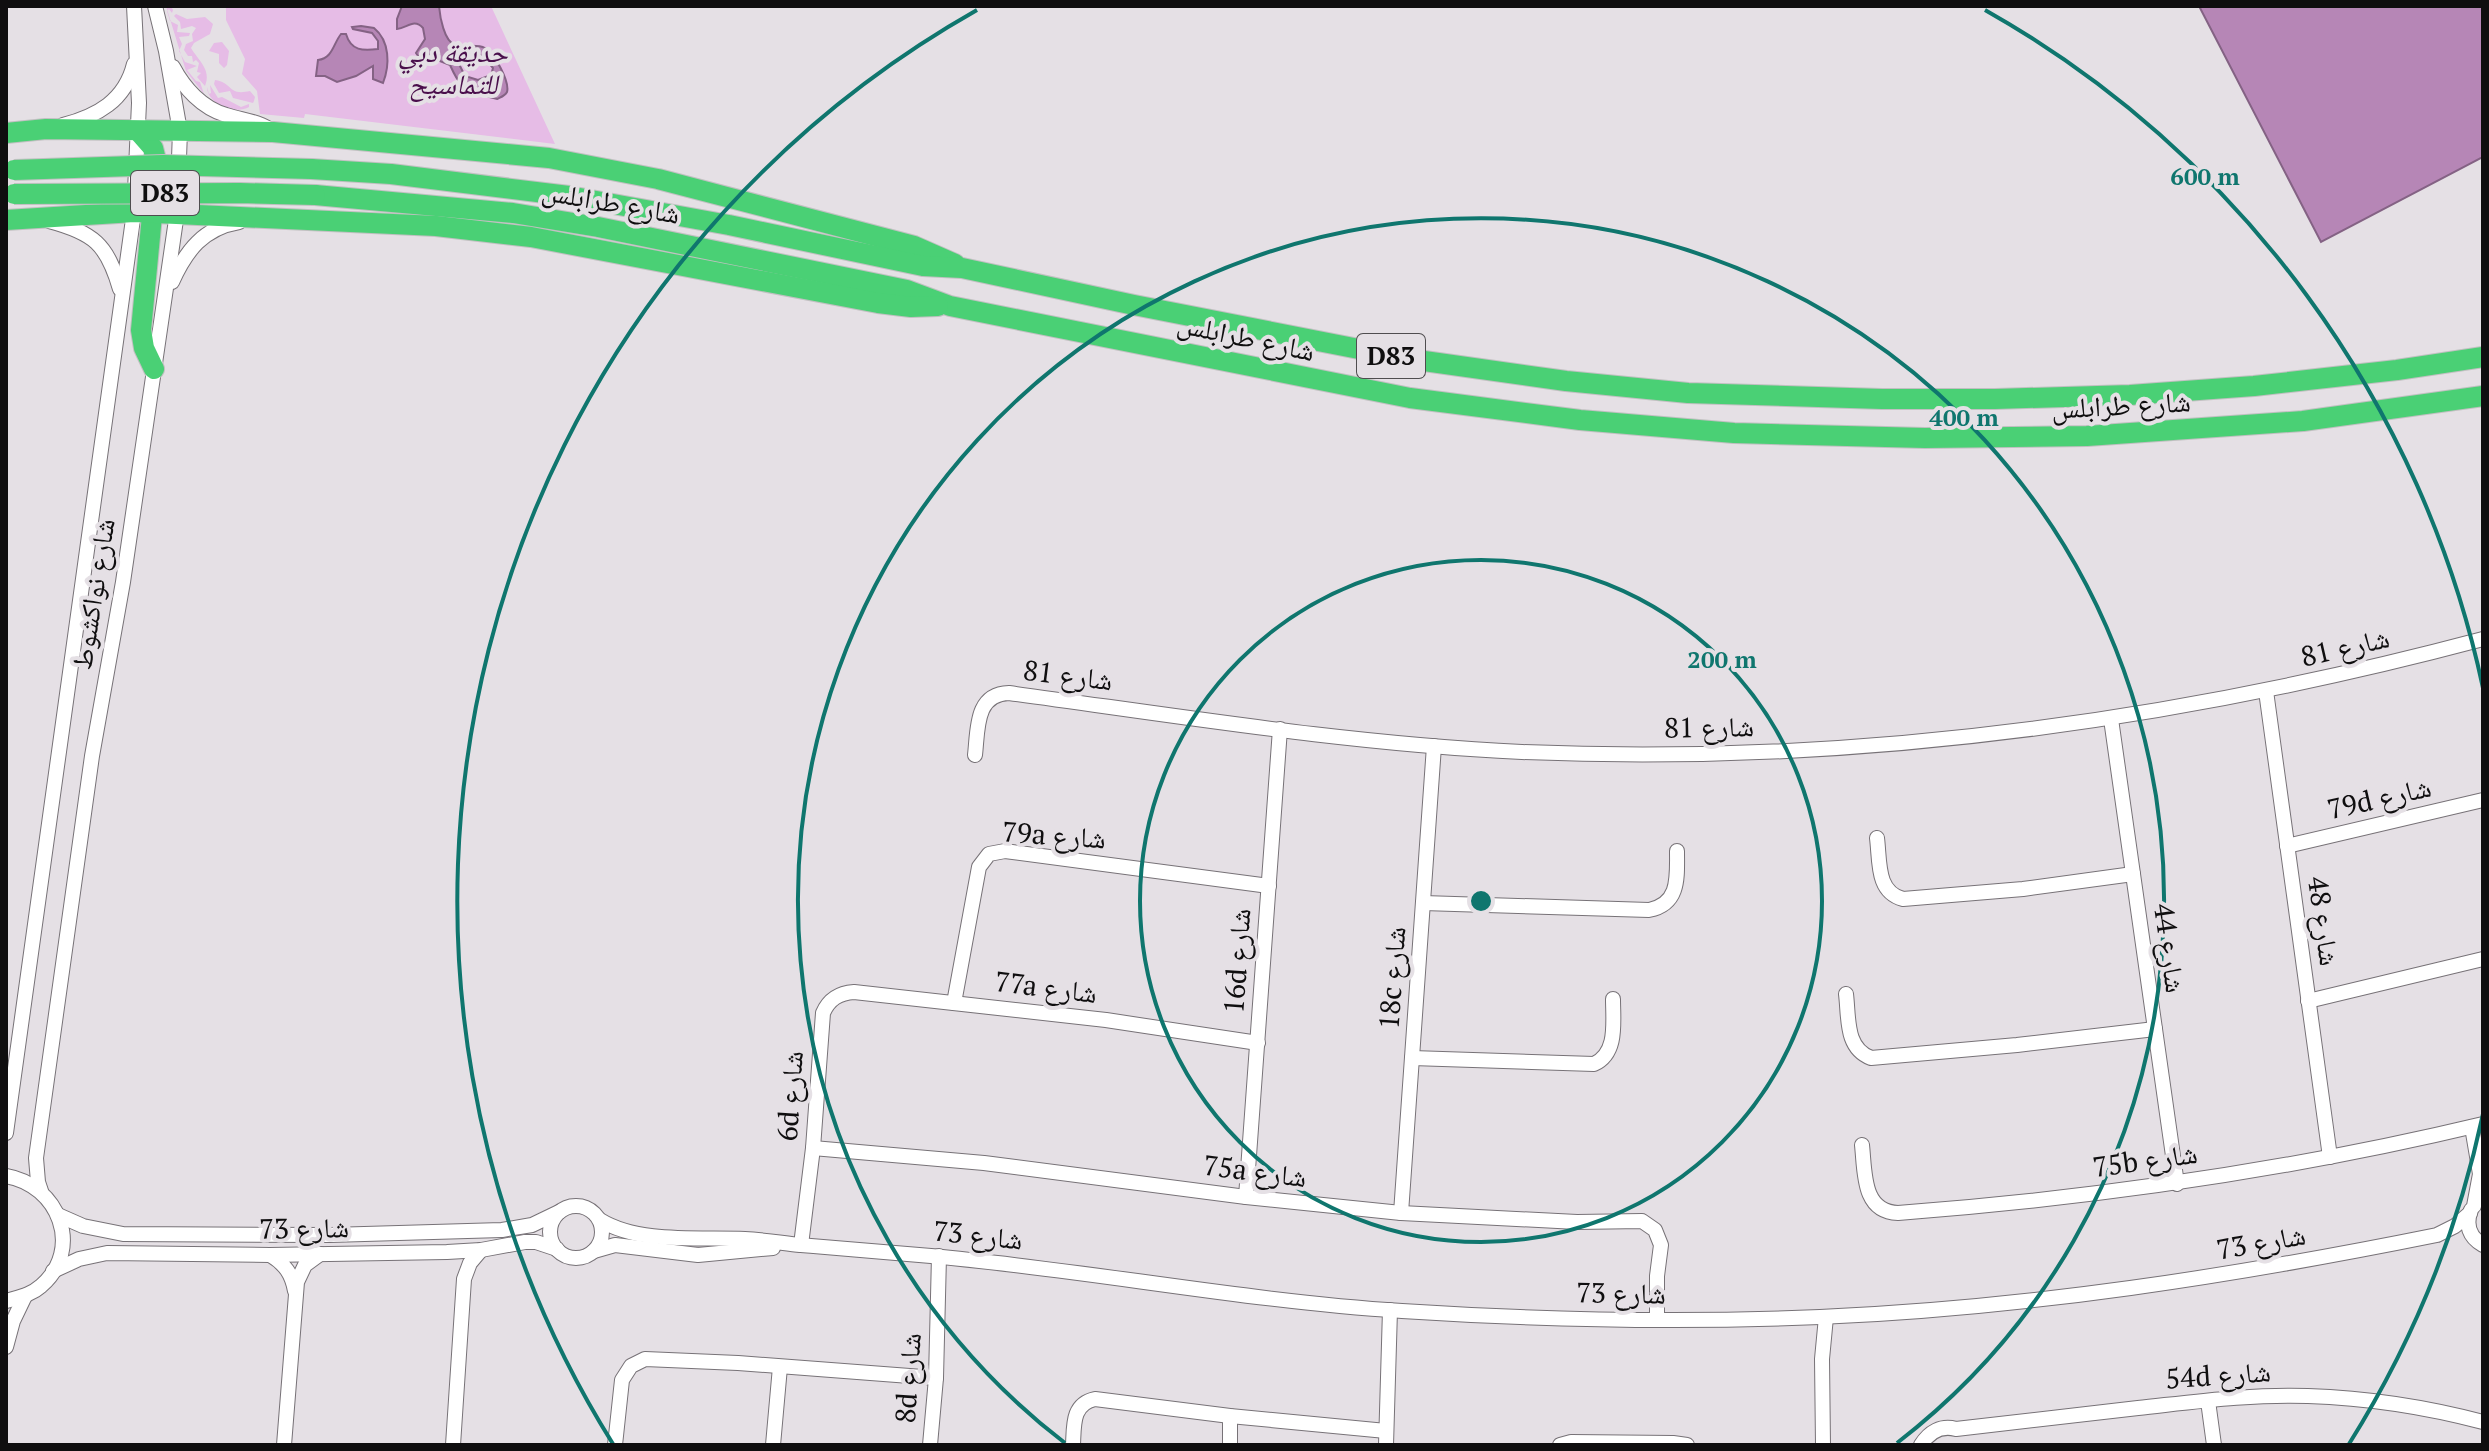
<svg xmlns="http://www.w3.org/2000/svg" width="2489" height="1451" font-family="'PT Serif','Noto Naskh Arabic',serif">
<rect width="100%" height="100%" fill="#e5e0e5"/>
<!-- green -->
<g fill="#e6bce6">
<polygon points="166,6 171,6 173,10 172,13 169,9 167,11 170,21 178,25 177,32 190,33 189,36 179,37 182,44 179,51 185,62 197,66 187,70 196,81 200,82 204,94 186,71"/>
<polygon points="226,6 491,6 555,144 305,114 304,118 260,114 257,91 242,74 245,59 226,20"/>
<path d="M176,14L187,19L205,17L213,24L210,34L194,43L191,48C198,60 212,70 205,86L197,77L201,73L197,72L199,63L196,60L193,62L192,56H188L184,50L186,44L193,41L192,34L196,28L192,26L181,29L180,22L174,16Z"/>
<polygon points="222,42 229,51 227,65 224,68 219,63 219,54 209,51 214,43"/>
<path d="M215,80C234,83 227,96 250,91L255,97L254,101L253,103L233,98L230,91L219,93L214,84Z"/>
<path d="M210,85L218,98L222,97L241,107L249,104V107C235,115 207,104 207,87L209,94L211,93Z"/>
</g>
<!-- water -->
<g fill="#b686b6" stroke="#846284" stroke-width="2" fill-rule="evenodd">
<path d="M402,6H439C440,17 444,41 455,45C462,48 476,43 485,48C494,52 510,82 507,92C505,96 501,97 497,99L485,96L483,92C461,88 459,85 450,65L437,60L431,52L426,60H421L416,53L425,39L423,28C414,18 407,28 397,29V19ZM470,53L483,56L493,68L491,75L478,80L465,76L460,66L461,58Z"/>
<polygon points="2199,6 2483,6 2483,157 2321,242"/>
<path d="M361,26L374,28C390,41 390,65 383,83L373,79V66L356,76L337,82L325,76H316L318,60C333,58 333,44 341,34H346C351,51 363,51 378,49V41L372,33L353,29L352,27Z"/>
</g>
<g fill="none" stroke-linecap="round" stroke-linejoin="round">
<defs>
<g id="minor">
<path d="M173,67C184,88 202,108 226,115C241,120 255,120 269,129"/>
<path d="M63,125C97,116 125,101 134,64"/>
<path d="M49,221C94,233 107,244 120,289"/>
<path d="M172,282C186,251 203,228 239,222"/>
<polyline points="2266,691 2330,1157"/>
<polyline points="2111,719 2177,1184"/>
<path d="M975,755C978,729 975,694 1009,693C1179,716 1350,744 1522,752C1848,766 2167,723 2483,639"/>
<path d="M1877,838C1880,861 1876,892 1903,899L2023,889L2133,874"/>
<polyline points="2287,846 2483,800"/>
<path d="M1423,903L1649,910C1680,904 1677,877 1677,851"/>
<path d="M1846,994C1849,1018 1845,1048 1871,1058L2017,1045L2155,1029"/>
<polyline points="2308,1001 2483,959"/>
<polyline points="954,1003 979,867 989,854 1005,851 1269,886"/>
<path d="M1412,1058L1594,1064C1618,1053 1613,1022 1613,999"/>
<polyline points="2472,1127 2480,1174 2474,1206"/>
<polyline points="6,1133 134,212 139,103 134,6"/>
<path d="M1862,1145C1865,1172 1862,1212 1898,1213C2095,1198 2291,1170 2483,1124"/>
<polyline points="813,1148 984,1163 1246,1197 1401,1213 1577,1222 1642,1221 1655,1230 1661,1245 1657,1276 1657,1320"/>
<path d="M6,1176C59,1185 84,1249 41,1286C31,1295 19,1297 6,1301"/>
<polyline points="41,1191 38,1182 36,1158 92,756 123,582 177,213 180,131 166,51 155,6"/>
<polyline points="1246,1197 1280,729"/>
<circle cx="576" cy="1232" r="26"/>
<path d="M2471,1210C2465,1225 2469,1237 2483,1245"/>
<polyline points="1401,1213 1434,746"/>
<polyline points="58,1215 83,1226 123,1234 330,1235 502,1230 532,1225 559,1212"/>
<path d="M600,1220C639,1244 700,1237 745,1239C764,1240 782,1243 801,1245C844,1249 887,1252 931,1256C1088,1270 1244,1301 1402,1311C1541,1320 1680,1323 1820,1317C2028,1308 2234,1276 2437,1235L2455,1226L2470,1213"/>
<path d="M801,1245L813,1148L823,1013C829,999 839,993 854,992L1106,1020L1258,1043"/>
<polyline points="594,1251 615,1245 698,1255 773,1248"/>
<path d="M270,1255C285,1264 292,1274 295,1291"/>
<polyline points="53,1271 79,1259 107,1253 270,1255 447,1252 481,1250 525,1242 536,1242 557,1249"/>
<polyline points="6,1347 13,1321 25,1296"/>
<polyline points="2208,1401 2214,1445"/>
<polyline points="284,1445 297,1282 305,1265 320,1254"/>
<polyline points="453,1445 464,1279 470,1263 481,1250"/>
<polyline points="615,1445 622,1380 631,1366 645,1359 738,1363 936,1378"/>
<polyline points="773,1445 780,1367"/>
<polyline points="930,1445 936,1378 939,1256"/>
<path d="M1073,1445C1074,1425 1072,1404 1095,1399L1230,1416L1386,1431"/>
<polyline points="1230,1445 1230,1416"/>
<polyline points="1386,1445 1390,1310"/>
<polyline points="1560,1445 1571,1442 1673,1443 1687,1445"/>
<polyline points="1823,1445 1822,1359 1826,1317"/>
<path d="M1921,1445C1929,1432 1941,1425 1956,1429C2016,1422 2077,1415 2138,1408C2194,1402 2251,1394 2308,1396C2368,1398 2426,1407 2483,1422"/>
</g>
<g id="highway">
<polyline points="138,131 153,148 157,164 141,330 144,348 154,369"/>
<polyline points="6,133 46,129 273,132 549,158 658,179 914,246 955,264"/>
<polyline points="311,169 391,174 569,196 729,225 923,266 962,268 1134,305 1410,359 1566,381 1688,393 1882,399 1995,399 2130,395 2254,386 2397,370 2483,357"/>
<polyline points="315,195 513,213 598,227 907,290 950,306 1410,398 1580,420 1734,433 1925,438 2087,436 2303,421 2483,396"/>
<polyline points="6,220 134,212 436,226 531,237 878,303 911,307 938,306"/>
</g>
</defs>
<!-- minor casing -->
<use href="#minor" stroke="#777277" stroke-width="16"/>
<!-- highway casing -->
<use href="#highway" stroke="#c1c0c1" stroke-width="22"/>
<!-- minor -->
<use href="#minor" stroke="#fff" stroke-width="14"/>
<!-- highway -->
<use href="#highway" stroke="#4ad075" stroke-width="20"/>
<defs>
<g id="highway-bridge">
<polyline points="14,170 163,165 311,169"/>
<polyline points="14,194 240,193 315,195"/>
</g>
</defs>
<!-- highway-bridge casing -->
<use href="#highway-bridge" stroke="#c1c0c1" stroke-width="22" stroke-linecap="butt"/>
<!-- highway-bridge -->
<use href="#highway-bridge" stroke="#4ad075" stroke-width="20"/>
</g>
<!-- distance rings -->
<g fill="none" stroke="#0f766e" stroke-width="4">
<circle cx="1481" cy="901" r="341"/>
<path d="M1065 1443A683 683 0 1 1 1897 1443"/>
<path d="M2483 1114A1024 1024 0 0 1 2349 1444M613 1444A1024 1024 0 0 1 977 10M1985 10A1024 1024 0 0 1 2483 688"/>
</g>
<g text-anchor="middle" stroke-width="8" stroke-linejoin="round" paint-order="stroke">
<!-- shield labels -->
<g fill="#e5e0e5" stroke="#4f4d4f" stroke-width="2">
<rect x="131" y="171" width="68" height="44" rx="6"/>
<rect x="1357" y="334" width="68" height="44" rx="6"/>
</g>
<g font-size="26" font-weight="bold" fill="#0f0e0f">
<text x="165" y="202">D83</text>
<text x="1391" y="365">D83</text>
</g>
<!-- park labels -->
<g font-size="28" font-style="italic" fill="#4a0f4c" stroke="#e5e0e5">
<text x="453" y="62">حديقة دبي<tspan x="453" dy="32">للتماسيح</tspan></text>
</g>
<!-- street labels -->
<g font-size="28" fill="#0f0e0f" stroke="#e5e0e5">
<text transform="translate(611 202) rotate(10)" y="10">شارع طرابلس</text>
<text transform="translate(1246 337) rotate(12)" y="10">شارع طرابلس</text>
<text transform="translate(2121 405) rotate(-3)" y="10">شارع طرابلس</text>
<text transform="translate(93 594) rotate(-81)" y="10">شارع نواكشوط</text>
<text transform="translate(2345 647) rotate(-13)" y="10">شارع 81</text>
<text transform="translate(1068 675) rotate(7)" y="10">شارع 81</text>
<text transform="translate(1709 727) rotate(-1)" y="10">شارع 81</text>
<text transform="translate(2379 798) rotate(-13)" y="10">79d شارع</text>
<text transform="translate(1054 835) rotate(4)" y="10">79a شارع</text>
<text transform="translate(2324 921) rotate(82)" y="10">شارع 48</text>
<text transform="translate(2170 948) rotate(82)" y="10">شارع 44</text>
<text transform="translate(1237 961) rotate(-86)" y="10">16d شارع</text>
<text transform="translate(1392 978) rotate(-86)" y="10">18c شارع</text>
<text transform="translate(1046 987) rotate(7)" y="10">77a شارع</text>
<text transform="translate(790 1096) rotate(-86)" y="10">6d شارع</text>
<text transform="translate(2145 1160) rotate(-8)" y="10">75b شارع</text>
<text transform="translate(1255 1171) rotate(7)" y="10">75a شارع</text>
<text transform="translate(304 1228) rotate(-1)" y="10">شارع 73</text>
<text transform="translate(978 1235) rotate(6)" y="10">شارع 73</text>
<text transform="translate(2261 1242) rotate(-10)" y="10">شارع 73</text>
<text transform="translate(1621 1293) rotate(1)" y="10">شارع 73</text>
<text transform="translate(2218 1375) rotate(-4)" y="10">54d شارع</text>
<text transform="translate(908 1378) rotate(-86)" y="10">8d شارع</text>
</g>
</g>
<circle cx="1481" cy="901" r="12" fill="#0f766e" stroke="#e5e0e5" stroke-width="4"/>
<g font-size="24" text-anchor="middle" font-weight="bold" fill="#0f766e" stroke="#e5e0e5" stroke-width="8" stroke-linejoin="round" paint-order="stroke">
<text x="2205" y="185">600 m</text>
<text x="1964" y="426">400 m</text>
<text x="1722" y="668">200 m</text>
</g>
<!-- border -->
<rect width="2489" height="1451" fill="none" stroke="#0f0e0f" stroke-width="16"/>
</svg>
